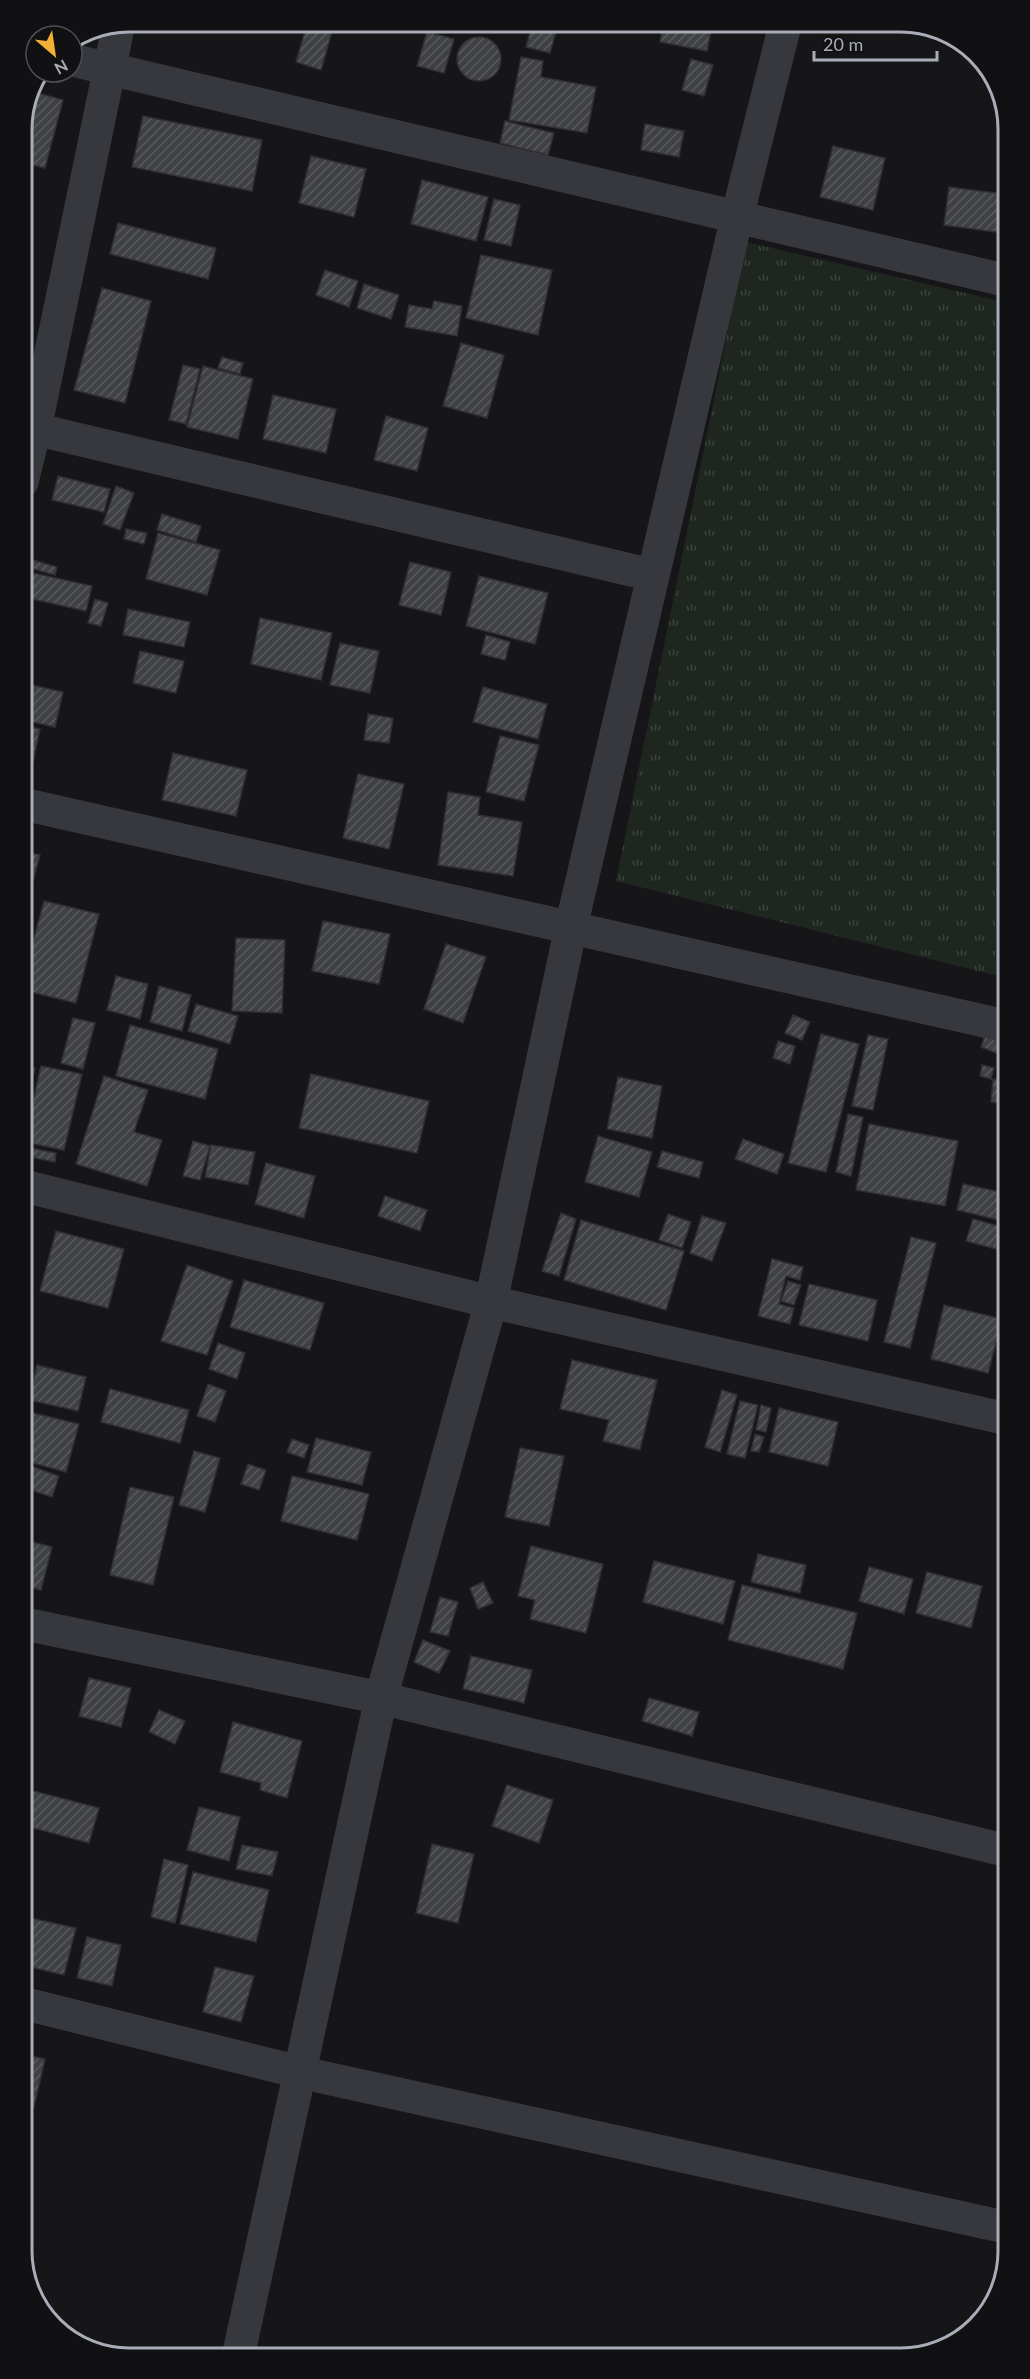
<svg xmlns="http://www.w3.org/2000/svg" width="1030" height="2379" font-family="Lato,sans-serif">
<defs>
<pattern id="grass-tufts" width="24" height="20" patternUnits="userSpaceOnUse" patternTransform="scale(1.5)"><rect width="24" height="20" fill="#1e261f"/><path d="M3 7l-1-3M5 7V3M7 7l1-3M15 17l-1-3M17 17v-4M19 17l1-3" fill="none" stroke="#3c433d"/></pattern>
<pattern id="building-hatch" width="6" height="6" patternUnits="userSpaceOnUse" patternTransform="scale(1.5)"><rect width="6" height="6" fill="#404145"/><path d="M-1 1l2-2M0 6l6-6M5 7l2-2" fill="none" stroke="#595a5e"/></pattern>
</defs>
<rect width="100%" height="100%" fill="#161618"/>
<!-- grass -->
<polygon fill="url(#grass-tufts)" points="746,242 1004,302 1006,978 616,881"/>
<!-- building -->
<g fill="url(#building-hatch)" stroke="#303034" stroke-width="1.5">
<polygon points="308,21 335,21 321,70 296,62"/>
<polygon points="485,21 527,21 525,32"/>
<polygon points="533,21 559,21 550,53 526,47"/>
<polygon points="664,21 690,21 712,26 707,51 660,42"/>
<polygon points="427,32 454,39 444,73 417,66"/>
<circle cx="479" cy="59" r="22"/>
<polygon points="521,57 543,61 541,77 596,87 587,133 509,120"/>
<polygon points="691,59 713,65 704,96 682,90"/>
<polygon points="34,92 63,100 45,168 21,162 21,122"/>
<polygon points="143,116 262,140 252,191 132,167"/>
<polygon points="505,121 554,133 548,155 500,143"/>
<polygon points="645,124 684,131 679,157 641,150"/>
<polygon points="833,146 885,158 873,210 820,197"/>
<polygon points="311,156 366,169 354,217 299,203"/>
<polygon points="422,180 488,197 476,241 411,224"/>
<polygon points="949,187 1003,194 1003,233 944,225"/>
<polygon points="494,199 520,205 511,246 484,240"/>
<polygon points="118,223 216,248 208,279 110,254"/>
<polygon points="481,255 552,270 538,335 466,318"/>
<polygon points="325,270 358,281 349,307 316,295"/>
<polygon points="364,284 399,295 391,319 357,308"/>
<polygon points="102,288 151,301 125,403 74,390"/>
<polygon points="434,301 462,306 457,336 405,327 409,305 432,309"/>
<polygon points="461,343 504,355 487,418 443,406"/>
<polygon points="222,357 243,363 240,374 218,368"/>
<polygon points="183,365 200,369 186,424 169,420"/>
<polygon points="203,366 253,379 238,439 187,427"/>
<polygon points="273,395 336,409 326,453 263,439"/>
<polygon points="386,416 428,428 417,471 374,460"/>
<polygon points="58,476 110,489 104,512 52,500"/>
<polygon points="116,486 134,493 120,530 103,524"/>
<polygon points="162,514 201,526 196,542 157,530"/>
<polygon points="126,529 147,533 144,544 124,539"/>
<polygon points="158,533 220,550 207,595 146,579"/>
<polygon points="33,560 57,567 55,575 30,568"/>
<polygon points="410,562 451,572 441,615 399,605"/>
<polygon points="29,572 92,586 86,611 23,597"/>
<polygon points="479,576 548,593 535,644 466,626"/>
<polygon points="95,599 108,603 101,626 88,623"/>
<polygon points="128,609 190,622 184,647 123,635"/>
<polygon points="260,618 332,633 321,680 251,664"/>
<polygon points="486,635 510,642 505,660 481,654"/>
<polygon points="340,643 379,651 370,693 330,685"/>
<polygon points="140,651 184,661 176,693 133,683"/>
<polygon points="23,683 63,692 55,727 23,720"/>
<polygon points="483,687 547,704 538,739 473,722"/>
<polygon points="368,714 393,718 389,743 364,740"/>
<polygon points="23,725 40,729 33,762 23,759"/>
<polygon points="500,736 539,745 524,801 486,792"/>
<polygon points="173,753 247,770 236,816 162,800"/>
<polygon points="358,774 404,784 389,849 343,838"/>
<polygon points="448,792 480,797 478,815 522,822 513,876 438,865"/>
<polygon points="23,851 40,855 24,914 23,913"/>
<polygon points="44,901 99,914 76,1003 23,990 23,947 31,949"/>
<polygon points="323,921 390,934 379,984 312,971"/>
<polygon points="236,938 285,940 282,1013 232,1011"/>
<polygon points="446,944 486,957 463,1023 424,1009"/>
<polygon points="116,976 148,984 140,1019 107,1010"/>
<polygon points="159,986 191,995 182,1031 150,1022"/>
<polygon points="196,1004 238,1016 230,1044 188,1031"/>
<polygon points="793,1015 810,1022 802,1040 785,1033"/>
<polygon points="73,1018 95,1023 83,1069 61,1063"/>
<polygon points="130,1025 218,1049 205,1099 116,1076"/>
<polygon points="821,1034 859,1044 826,1172 788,1163"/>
<polygon points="868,1035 888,1039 873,1110 852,1106"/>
<polygon points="985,1036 1006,1043 1006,1057 981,1047"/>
<polygon points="778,1041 795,1046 790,1064 773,1058"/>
<polygon points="24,1065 35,1068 24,1112"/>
<polygon points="982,1065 994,1068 991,1079 980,1076"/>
<polygon points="41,1066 82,1074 64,1150 24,1142"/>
<polygon points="311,1074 429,1101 417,1153 299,1128"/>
<polygon points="104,1076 148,1090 134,1132 162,1140 147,1186 76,1164"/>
<polygon points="618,1077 662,1086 652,1138 607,1129"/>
<polygon points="993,1079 1006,1080 1005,1103 991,1102"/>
<polygon points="848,1114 863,1117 851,1176 836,1172"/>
<polygon points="869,1124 958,1141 945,1206 856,1190"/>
<polygon points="598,1136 652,1152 639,1197 585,1182"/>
<polygon points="743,1139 784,1154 777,1174 735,1159"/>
<polygon points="193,1141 210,1146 200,1180 183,1176"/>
<polygon points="211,1145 255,1152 248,1185 205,1177"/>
<polygon points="31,1148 56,1153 55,1162 30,1157"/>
<polygon points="662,1151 703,1162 699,1178 657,1167"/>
<polygon points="266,1163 315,1176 304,1218 255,1204"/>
<polygon points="963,1184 1005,1193 999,1220 957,1210"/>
<polygon points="385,1196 427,1210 420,1231 378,1216"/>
<polygon points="561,1213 576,1219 559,1276 542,1271"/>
<polygon points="668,1214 691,1222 682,1248 659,1240"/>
<polygon points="702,1216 726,1223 712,1261 690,1253"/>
<polygon points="973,1219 1002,1227 996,1249 966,1241"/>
<polygon points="581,1220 684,1251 666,1310 564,1280"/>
<polygon points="56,1231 124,1249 108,1308 40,1291"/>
<polygon points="911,1237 936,1243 910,1348 884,1342"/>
<polygon points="772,1259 803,1267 800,1280 786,1276 779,1304 794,1308 790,1324 758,1316"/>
<polygon points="187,1265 233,1281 207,1355 161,1341"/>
<polygon points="244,1280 324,1303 310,1350 230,1327"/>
<polygon points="788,1281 801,1285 794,1305 781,1301"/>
<polygon points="809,1284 877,1300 868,1341 799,1325"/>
<polygon points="944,1305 1002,1319 988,1373 931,1359"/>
<polygon points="218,1343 245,1353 237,1379 209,1369"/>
<polygon points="24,1360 32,1362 24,1392"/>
<polygon points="572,1360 657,1380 640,1450 603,1441 609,1420 560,1409"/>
<polygon points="37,1365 86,1377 78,1411 29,1400"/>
<polygon points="208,1384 226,1391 215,1422 197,1416"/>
<polygon points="110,1389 189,1410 180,1443 101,1422"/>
<polygon points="722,1390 737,1395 720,1452 705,1447"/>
<polygon points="740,1401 758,1405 745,1458 727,1454"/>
<polygon points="761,1405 771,1408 766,1432 756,1430"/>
<polygon points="779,1408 838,1422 828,1466 769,1452"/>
<polygon points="25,1411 79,1424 66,1472 25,1461"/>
<polygon points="755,1434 764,1437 759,1452 751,1451"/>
<polygon points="316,1438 371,1452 362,1485 307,1472"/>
<polygon points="292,1439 309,1445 304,1458 287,1452"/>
<polygon points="520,1448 564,1456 549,1526 505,1517"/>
<polygon points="194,1451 220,1458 205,1512 179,1505"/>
<polygon points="25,1464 59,1476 52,1497 25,1488"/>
<polygon points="248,1464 266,1470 259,1490 241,1484"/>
<polygon points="292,1476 369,1494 357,1540 281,1521"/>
<polygon points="130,1487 174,1497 153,1585 110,1575"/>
<polygon points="25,1540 52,1547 41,1590 25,1586"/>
<polygon points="531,1546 603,1564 586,1633 530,1619 535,1600 518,1596"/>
<polygon points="758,1554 806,1565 800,1593 751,1582"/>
<polygon points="654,1561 735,1581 723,1624 643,1602"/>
<polygon points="869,1567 913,1579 904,1614 859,1601"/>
<polygon points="927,1572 982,1586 971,1628 916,1613"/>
<polygon points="483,1582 493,1603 478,1609 470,1588"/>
<polygon points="742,1585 857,1613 843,1669 728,1640"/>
<polygon points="440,1597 458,1602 448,1636 430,1632"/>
<polygon points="423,1640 450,1651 439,1673 414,1662"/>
<polygon points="471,1656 532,1670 524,1703 463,1689"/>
<polygon points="89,1678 131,1688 121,1727 79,1716"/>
<polygon points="649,1698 699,1712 692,1736 642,1721"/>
<polygon points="159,1710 185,1721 175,1744 149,1732"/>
<polygon points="233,1722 302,1741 287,1798 260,1790 261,1783 220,1772"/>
<polygon points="507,1785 553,1800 539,1843 492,1826"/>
<polygon points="26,1789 99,1808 89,1843 26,1826"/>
<polygon points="199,1807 240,1817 229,1861 187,1850"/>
<polygon points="432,1844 474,1854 458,1923 416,1913"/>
<polygon points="242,1845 278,1852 272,1876 236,1869"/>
<polygon points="164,1859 188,1865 175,1923 151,1917"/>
<polygon points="193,1872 269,1890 256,1942 180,1924"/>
<polygon points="26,1917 76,1928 64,1975 26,1966"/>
<polygon points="87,1937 121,1945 112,1986 77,1978"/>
<polygon points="215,1967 254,1976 241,2022 203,2012"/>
<polygon points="26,2055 45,2059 34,2107 26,2105"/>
</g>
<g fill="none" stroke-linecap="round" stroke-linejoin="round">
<!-- minor -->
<g stroke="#37383d" stroke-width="33">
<polyline points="72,60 1004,280"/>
<polyline points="22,426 652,575"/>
<polyline points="22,482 35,429 119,23"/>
<polyline points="23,804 1006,1026"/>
<polyline points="24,1186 491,1302 1007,1419"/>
<polyline points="25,1624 381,1698 1008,1851"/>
<polyline points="26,2004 299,2072 1009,2228"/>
<polyline points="238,2357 381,1698 491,1302 571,927 737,217 786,21"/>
</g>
</g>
<!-- crop -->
<path d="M0 0H1030V2379H0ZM129 32H901A97 97 0 0 1 998 129V2251A97 97 0 0 1 901 2348H129A97 97 0 0 1 32 2251V129A97 97 0 0 1 129 32Z" fill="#111113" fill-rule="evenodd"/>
<path fill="none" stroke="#a8adb8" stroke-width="3" d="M129 32H901A97 97 0 0 1 998 129V2251A97 97 0 0 1 901 2348H129A97 97 0 0 1 32 2251V129A97 97 0 0 1 129 32Z"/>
<!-- north arrow -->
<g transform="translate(54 54) rotate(151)"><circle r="28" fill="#111113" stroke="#4d4f55" stroke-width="1.5"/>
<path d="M0-4.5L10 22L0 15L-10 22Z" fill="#f2b134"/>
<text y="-9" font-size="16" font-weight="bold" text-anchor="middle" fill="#a8adb8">N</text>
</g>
<!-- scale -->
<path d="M814 51v9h123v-9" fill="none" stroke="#a8adb8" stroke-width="3"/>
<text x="823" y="51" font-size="18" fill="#a8adb8" stroke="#111113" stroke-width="4.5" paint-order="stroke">20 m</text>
</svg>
